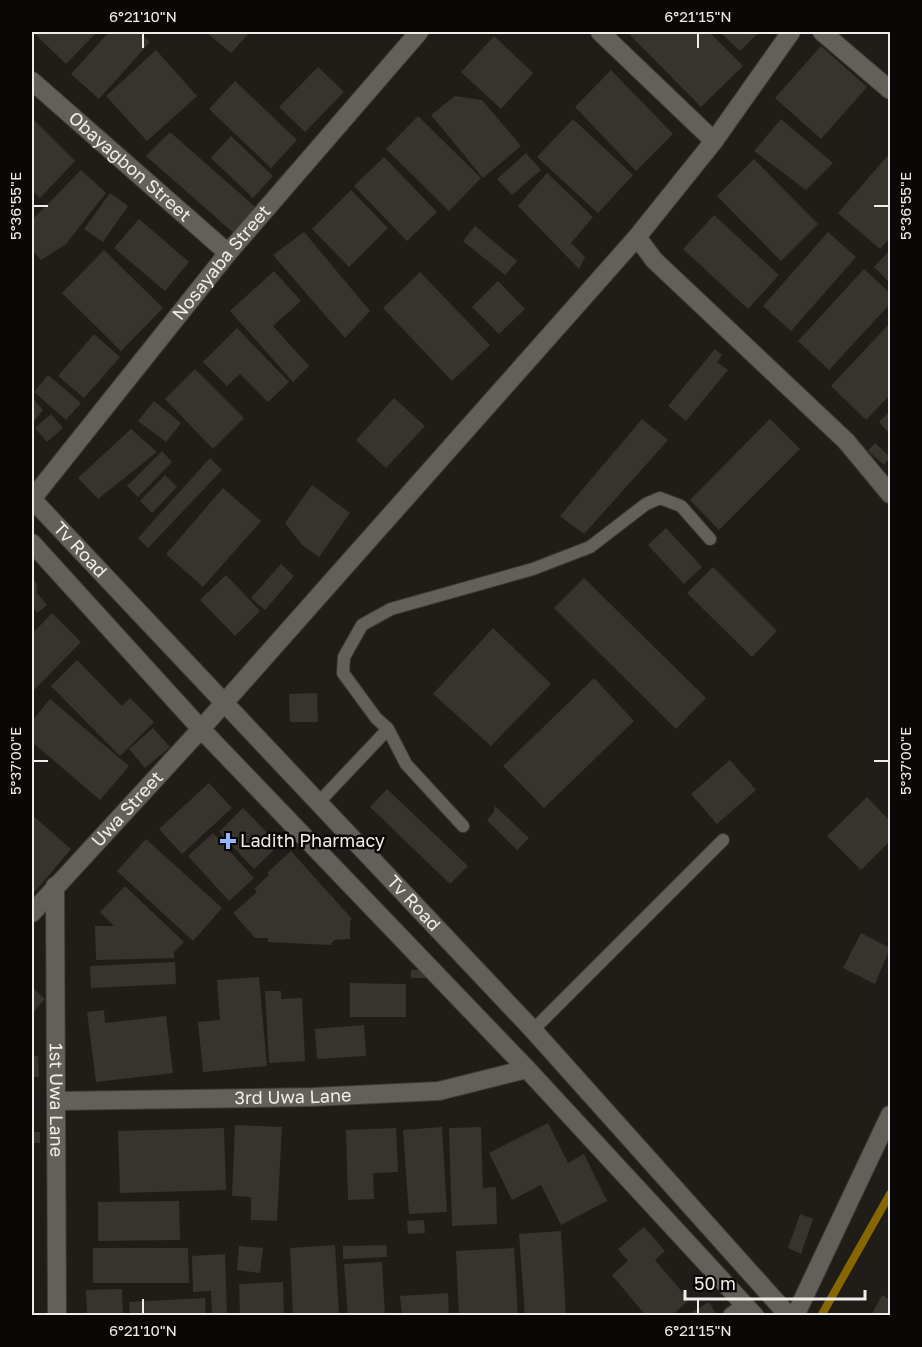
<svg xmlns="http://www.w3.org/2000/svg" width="922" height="1347" font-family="'Golos Text',sans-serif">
<rect width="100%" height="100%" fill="#201d18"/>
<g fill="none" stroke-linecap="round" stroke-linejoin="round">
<!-- stream -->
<polyline stroke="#866702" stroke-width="8" points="821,1316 890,1194"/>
</g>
<!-- building -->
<g fill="#36342d">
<polygon points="38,32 97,32 66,64 35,34"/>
<polygon points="109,32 138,32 150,42 99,99 71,74"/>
<polygon points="206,32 250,32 231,53"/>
<polygon points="634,32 709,32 743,66 701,107 630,35"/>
<polygon points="720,32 759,32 740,51"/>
<polygon points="494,36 533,73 501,109 461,72"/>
<polygon points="821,46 867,87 821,139 775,98"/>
<polygon points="156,50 197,96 147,141 106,96"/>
<polygon points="318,67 344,92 305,132 279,107"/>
<polygon points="611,70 673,134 636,171 575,107"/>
<polygon points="235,81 297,140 271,168 209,109"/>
<polygon points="455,96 482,100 521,146 483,178 431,115"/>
<polygon points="418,116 481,178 449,211 386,149"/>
<polygon points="32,118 75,161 40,198 32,190"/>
<polygon points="573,119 633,175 598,213 537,157"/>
<polygon points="781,119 833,163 806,190 754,151"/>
<polygon points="170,132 260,211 237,236 146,156"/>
<polygon points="231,136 273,176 253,198 211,158"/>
<polygon points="526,153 541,170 512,195 497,179"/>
<polygon points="890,153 890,238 880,249 838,213"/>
<polygon points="384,157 437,212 407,241 354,186"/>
<polygon points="754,159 818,224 781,261 717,196"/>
<polygon points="81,170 106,193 66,244 41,260 32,250 32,220"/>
<polygon points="547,173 593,217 571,243 585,257 579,269 518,206"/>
<polygon points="351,190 388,228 349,267 312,229"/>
<polygon points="110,193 128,206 103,242 84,229"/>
<polygon points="714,215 779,275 748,309 683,249"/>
<polygon points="139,219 189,262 165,291 114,248"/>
<polygon points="475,226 517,261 505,275 463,241"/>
<polygon points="304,232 370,311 345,338 273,255"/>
<polygon points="828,232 856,257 791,331 763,306"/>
<polygon points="104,250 163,308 121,351 62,293"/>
<polygon points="890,250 890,283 874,267"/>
<polygon points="864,269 890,293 890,304 829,370 798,341"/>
<polygon points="274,271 301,301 273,326 309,366 293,382 230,311"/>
<polygon points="420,272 490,345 452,381 383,308"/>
<polygon points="498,281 525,309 499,334 472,307"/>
<polygon points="890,323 890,395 866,420 831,386"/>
<polygon points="237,328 289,382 268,402 240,374 227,386 203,362"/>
<polygon points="94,334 120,357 84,398 58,376"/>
<polygon points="715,349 722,355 717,362 728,370 686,421 668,406"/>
<polygon points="195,369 244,418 213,449 165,399"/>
<polygon points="48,375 81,403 66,420 34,392"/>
<polygon points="32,397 43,410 32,424"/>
<polygon points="394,398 425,426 386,468 356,440"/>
<polygon points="154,401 181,423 166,442 138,421"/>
<polygon points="890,411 890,434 879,422"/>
<polygon points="51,414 63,428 47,442 35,428"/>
<polygon points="642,419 668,440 584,534 560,516"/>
<polygon points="770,419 800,449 719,530 690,500"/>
<polygon points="131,429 157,452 98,499 78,478"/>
<polygon points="875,443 890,457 884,465 868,451"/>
<polygon points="162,451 172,462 138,497 127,486"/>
<polygon points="210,458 222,470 148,548 138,538"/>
<polygon points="165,475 177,487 152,513 140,501"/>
<polygon points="312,485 350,513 319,557 302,545 285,523"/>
<polygon points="223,488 261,521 203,587 166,554"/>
<polygon points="666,528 702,567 684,584 648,545"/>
<polygon points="281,564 294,576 265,610 251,598"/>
<polygon points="713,567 777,631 752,657 687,593"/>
<polygon points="226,575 260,611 235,636 200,600"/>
<polygon points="32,577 37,584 37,593 47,605 37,613 32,606"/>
<polygon points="584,578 706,698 676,729 554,608"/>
<polygon points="52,613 81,642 32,692 32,634"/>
<polygon points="493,628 551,684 491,746 433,694"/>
<polygon points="77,660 122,706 130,698 154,722 120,756 51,686"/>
<polygon points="594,678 634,721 544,808 503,766"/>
<polygon points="317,693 318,722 290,722 289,694"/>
<polygon points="50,699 129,766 100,800 32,742 32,721"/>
<polygon points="153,728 170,747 145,768 129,749"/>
<polygon points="730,760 756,790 717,824 691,794"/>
<polygon points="209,783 232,808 182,854 159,829"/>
<polygon points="387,789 468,866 450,884 370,807"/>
<polygon points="867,797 890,821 890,841 861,870 827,836"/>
<polygon points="495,806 529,838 517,850 487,820 494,812"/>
<polygon points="243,808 279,845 254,869 219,832"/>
<polygon points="32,815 71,849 32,895"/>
<polygon points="213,833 254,878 229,901 188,856"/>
<polygon points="146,839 222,908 193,941 117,871"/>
<polygon points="291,851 352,919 350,921 350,939 334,940 331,945 268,942 268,938 255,938 233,913 257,892 254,889 269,875 267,873"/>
<polygon points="125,886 184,942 174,952 174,958 96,960 95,926 114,926 100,912"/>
<polygon points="861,933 890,948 875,984 843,968"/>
<polygon points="175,962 176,984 91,988 90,966"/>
<rect x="411" y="970" width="15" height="8"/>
<polygon points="259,977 267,1066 203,1072 198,1022 220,1020 217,980"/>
<polygon points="350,983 406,984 406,1017 350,1017"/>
<polygon points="32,987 45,999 32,1014"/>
<polygon points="265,991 281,991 281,999 302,998 305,1061 269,1063"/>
<polygon points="104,1010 105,1023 166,1016 173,1073 96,1082 87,1012"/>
<polygon points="364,1025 366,1056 317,1059 315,1029"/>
<polygon points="32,1056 38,1056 39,1077 32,1077"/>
<polygon points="548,1123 568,1163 584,1154 607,1201 561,1225 541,1185 512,1200 489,1153"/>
<polygon points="235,1125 282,1127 277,1221 251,1220 251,1197 232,1196"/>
<polygon points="442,1127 447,1212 409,1214 403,1130"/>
<polygon points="481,1127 483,1188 496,1187 497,1224 452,1226 449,1128"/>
<polygon points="224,1128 226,1190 120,1193 118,1131"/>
<polygon points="396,1128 398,1172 373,1173 374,1199 348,1200 346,1130"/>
<rect x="32" y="1132" width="8" height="11"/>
<polygon points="179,1201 180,1240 98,1241 98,1202"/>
<polygon points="800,1214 813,1219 801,1254 788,1248"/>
<polygon points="424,1220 425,1233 408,1234 407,1221"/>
<polygon points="644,1227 665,1251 655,1260 689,1300 671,1316 646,1316 612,1275 628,1261 618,1249"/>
<polygon points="561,1231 566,1316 525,1316 519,1234"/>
<polygon points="335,1245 339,1316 293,1316 290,1248"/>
<polygon points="386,1245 387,1257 343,1259 343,1246"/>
<polygon points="239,1246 263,1248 260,1273 237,1270"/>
<polygon points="93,1248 188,1248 189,1283 93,1283"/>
<polygon points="514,1248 518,1316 459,1316 456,1251"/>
<polygon points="225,1254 227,1316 212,1316 211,1291 193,1292 192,1256"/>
<polygon points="382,1262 385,1316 348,1316 344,1264"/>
<polygon points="283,1282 284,1316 240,1316 239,1284"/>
<polygon points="122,1289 123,1316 87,1316 86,1290"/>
<polygon points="448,1293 449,1316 402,1316 400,1296"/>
<polygon points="882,1295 890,1300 890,1316 871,1316"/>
<polygon points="205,1298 206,1316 130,1316 129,1302"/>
<polygon points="709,1302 716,1314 713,1316 685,1316"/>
</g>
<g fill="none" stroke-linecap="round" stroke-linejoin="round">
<defs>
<g id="service">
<polyline points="388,729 406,764 463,826"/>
<polyline points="319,802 388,729 376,718 343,673 344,657 362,625 391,609 533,569 590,547 646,504 660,498 681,506 710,539"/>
<polyline points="533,1030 723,840"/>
</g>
<g id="minor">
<polyline points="600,32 714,141"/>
<polyline points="822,32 890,90"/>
<path id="s1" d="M32,81L228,253"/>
<polyline points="637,237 654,260 846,441 890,494"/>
<path id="s2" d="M32,499L228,253L419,32"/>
<path id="s3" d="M55,886L57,1316"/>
<path id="s4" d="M32,913L201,729L637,237L714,141L791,32"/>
<path id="s5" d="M56,1101L313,1097L439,1091L527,1069"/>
<polyline points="732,1316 746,1306"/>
<polyline points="795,1316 890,1115"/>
</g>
<g id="tertiary">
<path id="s6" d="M32,499L533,1030L789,1316"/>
<polyline points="32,543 201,729 527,1069 755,1316"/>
</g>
</defs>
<!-- service casing -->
<use href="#service" stroke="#3c3a36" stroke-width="14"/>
<!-- minor casing -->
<use href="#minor" stroke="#3c3a36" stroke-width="20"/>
<!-- tertiary casing -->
<use href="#tertiary" stroke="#3c3a36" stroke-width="20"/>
<!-- service -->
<use href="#service" stroke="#63605a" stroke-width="12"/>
<!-- minor -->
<use href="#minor" stroke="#63605a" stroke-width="18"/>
<!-- tertiary -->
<use href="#tertiary" stroke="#63605a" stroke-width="18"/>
</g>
<!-- ticks -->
<path fill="none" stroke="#efede9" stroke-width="2" d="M143,33V48M698,33V48M33,206H48M874,206H889M33,761H48M874,761H889M143,1299V1314M698,1299V1314"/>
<!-- markers -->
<path fill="#92b7fd" stroke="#090806" stroke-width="2" d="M225 832h6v6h6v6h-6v6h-6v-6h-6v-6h6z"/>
<g text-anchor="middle" stroke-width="5" stroke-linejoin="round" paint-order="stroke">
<!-- street labels -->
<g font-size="18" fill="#efede9" stroke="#090806">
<text dy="6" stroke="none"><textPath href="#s1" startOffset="130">Obayagbon Street</textPath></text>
<text dy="6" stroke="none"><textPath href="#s2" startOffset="303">Nosayaba Street</textPath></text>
<text dy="6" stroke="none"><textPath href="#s6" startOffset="70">Tv Road</textPath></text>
<text dy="6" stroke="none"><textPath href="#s4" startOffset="141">Uwa Street</textPath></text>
<text dy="6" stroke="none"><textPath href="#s6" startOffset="556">Tv Road</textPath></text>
<text dy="6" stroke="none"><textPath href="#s5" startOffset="237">3rd Uwa Lane</textPath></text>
<text dy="6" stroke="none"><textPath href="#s3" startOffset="214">1st Uwa Lane</textPath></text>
</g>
<!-- poi labels -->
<g font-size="18" fill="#efede9" stroke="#090806" text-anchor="start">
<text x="240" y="847">Ladith Pharmacy</text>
</g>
</g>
<!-- border -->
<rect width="922" height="1347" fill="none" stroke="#090806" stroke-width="66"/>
<!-- scale -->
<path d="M685 1290v9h180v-9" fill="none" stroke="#efede9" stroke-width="3"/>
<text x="694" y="1290" font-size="18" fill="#efede9" stroke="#090806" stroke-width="4.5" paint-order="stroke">50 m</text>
<rect x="33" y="33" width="856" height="1281" fill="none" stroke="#efede9" stroke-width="2"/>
<g font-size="15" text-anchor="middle" fill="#efede9">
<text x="143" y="22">6°21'10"N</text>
<text x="698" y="22">6°21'15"N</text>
<text transform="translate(906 206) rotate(-90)" y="5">5°36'55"E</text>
<text transform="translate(16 206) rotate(-90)" y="5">5°36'55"E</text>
<text transform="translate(906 761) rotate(-90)" y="5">5°37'00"E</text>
<text transform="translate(16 761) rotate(-90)" y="5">5°37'00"E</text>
<text x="143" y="1336">6°21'10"N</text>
<text x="698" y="1336">6°21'15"N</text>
</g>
</svg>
